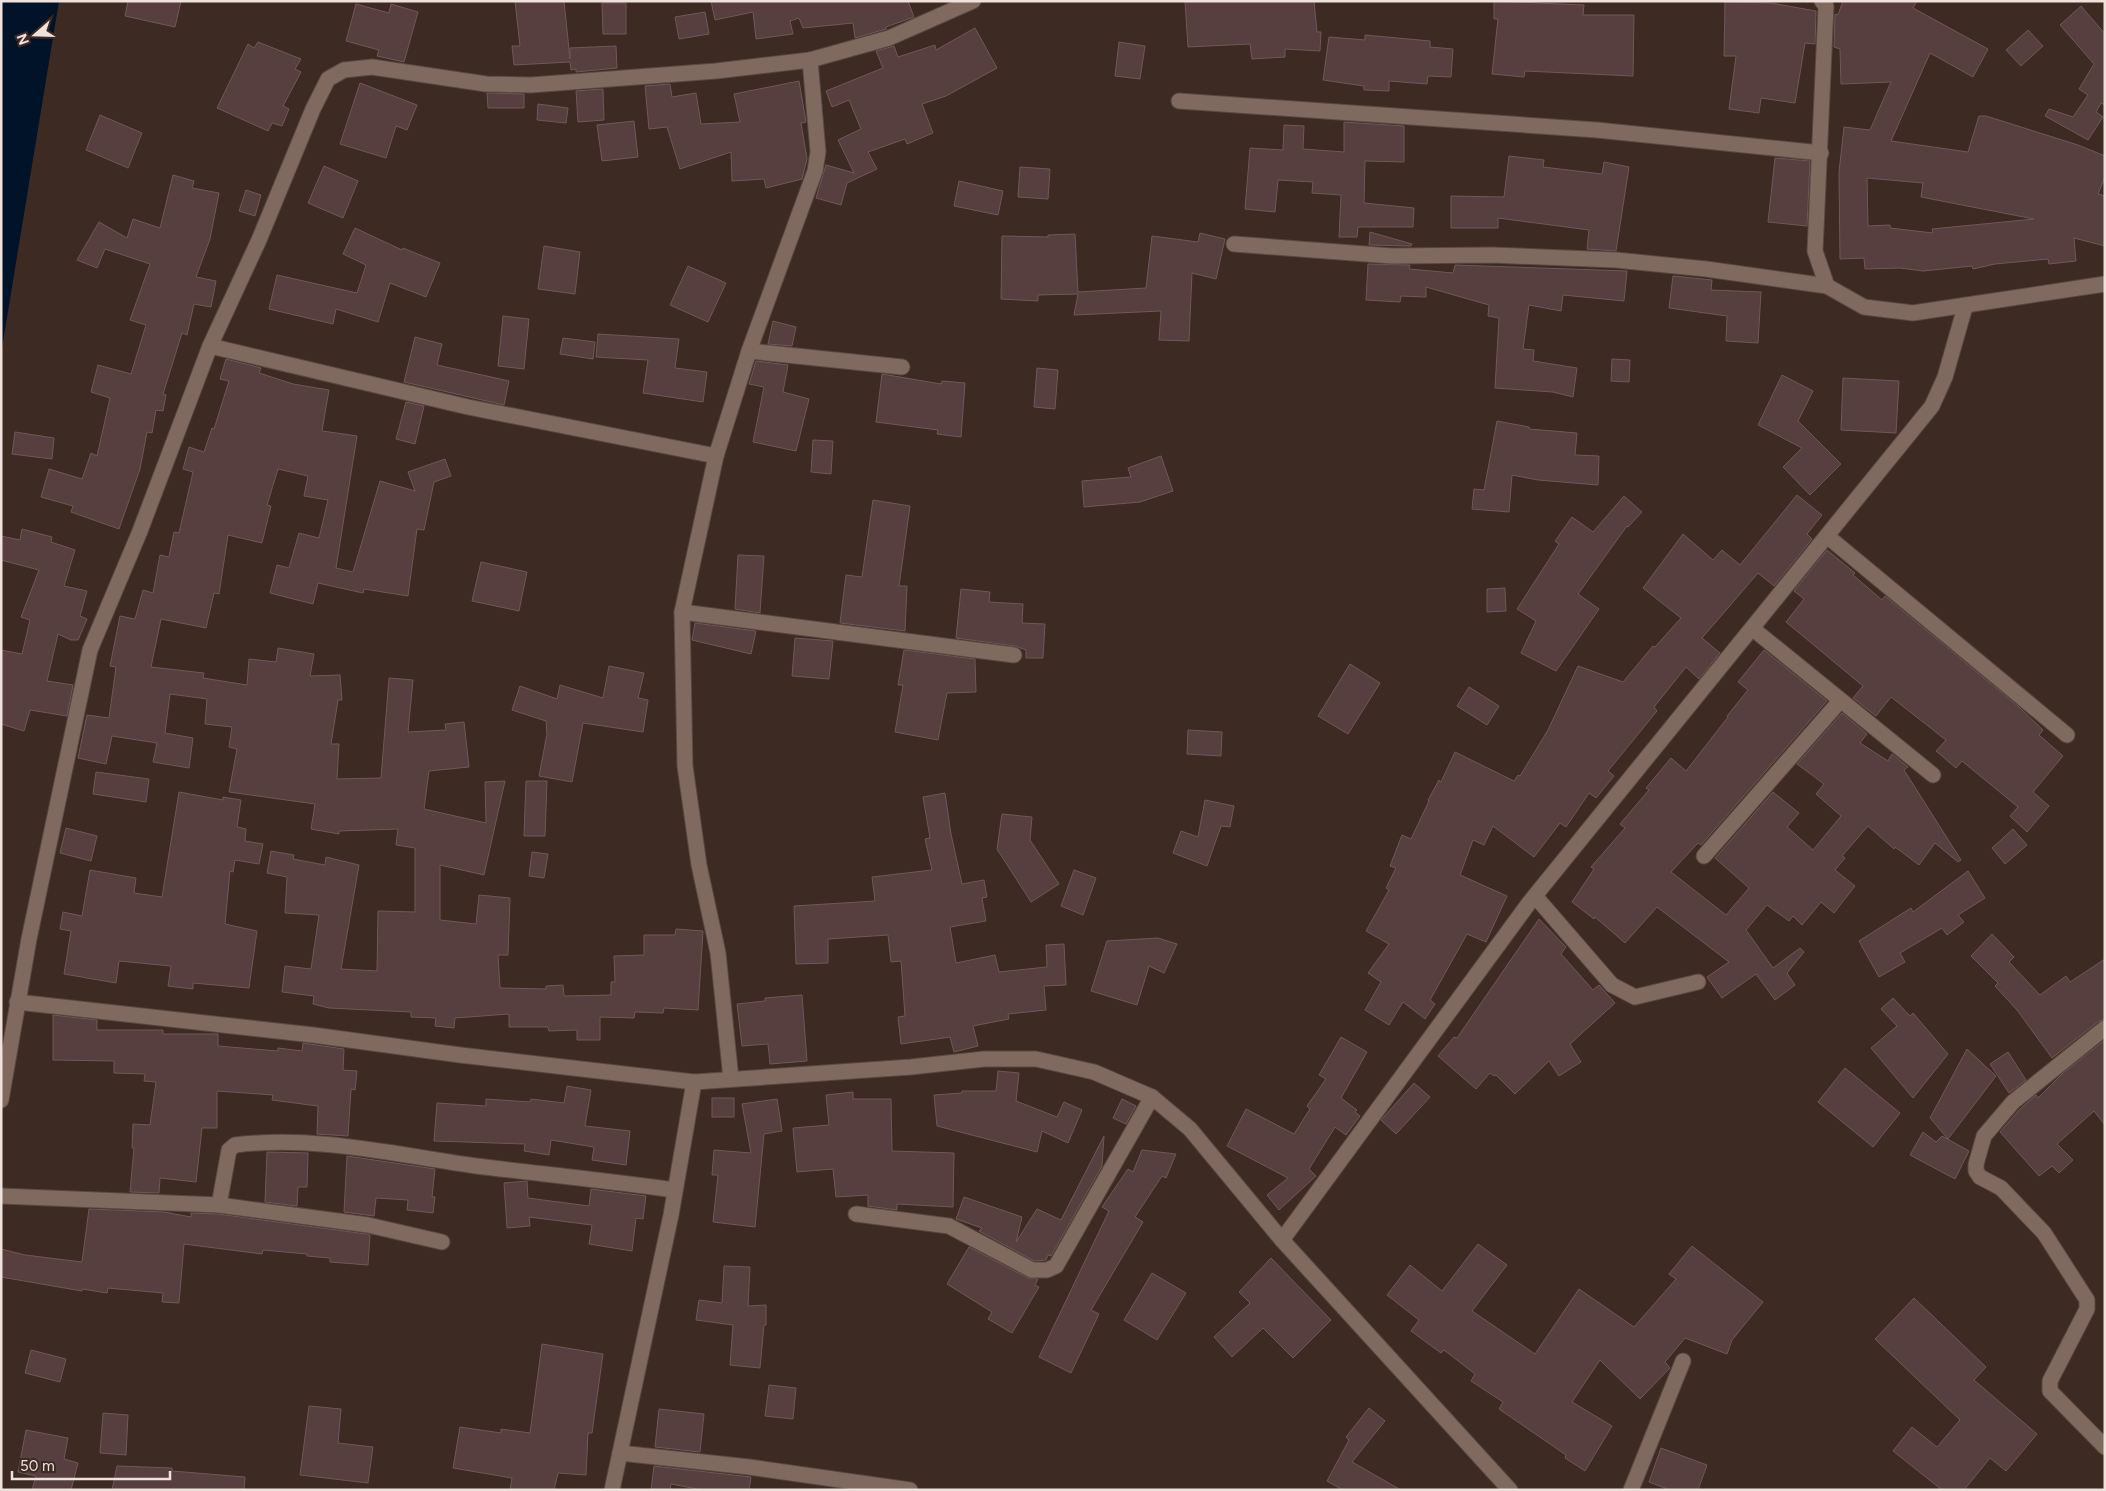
<svg xmlns="http://www.w3.org/2000/svg" width="2106" height="1491" font-family="Figtree,sans-serif">
<rect width="100%" height="100%" fill="#3d2a22"/>
<!-- water -->
<polygon fill="#001328" points="1,1 59,1 1,354"/>
<!-- building -->
<g fill="#563f3e" stroke="#705857" fill-rule="evenodd">
<polygon points="128,1 181,1 175,27 125,16"/>
<polygon points="515,1 564,1 570,59 570,48 616,46 617,68 576,72 576,69 571,70 570,62 514,65 512,46 520,46"/>
<polygon points="711,1 908,1 914,17 886,27 886,29 855,38 853,23 803,28 799,18 790,21 793,34 756,39 753,12 715,20"/>
<polygon points="1185,1 1314,1 1317,32 1321,32 1320,51 1285,49 1285,57 1252,59 1250,44 1188,47"/>
<polygon points="1494,1 1584,5 1583,15 1634,15 1633,76 1525,71 1524,77 1492,74 1498,19 1494,19"/>
<path d="M1843,1H1917L1913,8L1988,49L1973,77L1930,53L1891,141L1968,152L1979,116H1986L2078,145L2105,156V177L2098,194L2105,196V246L2074,238L2076,261L2049,264L2048,259L1995,264L1973,269L1972,266L1923,271L1900,268L1865,269L1864,258L1840,259L1839,172L1844,127L1870,130L1891,82L1841,84L1840,49L1834,47L1835,14L1838,15ZM1867,178L1923,183L1921,197L2034,219L1932,229L1933,233L1890,228V225L1868,226Z"/>
<polygon points="1725,2 1771,3 1816,11 1815,44 1805,43 1795,103 1761,98 1759,113 1729,109 1736,56 1724,56"/>
<polygon points="602,3 626,3 626,34 603,34"/>
<polygon points="356,4 389,13 391,4 418,12 404,62 377,56 379,50 346,41"/>
<polygon points="2081,6 2105,34 2105,105 2101,103 2096,112 2103,117 2088,140 2045,116 2049,109 2073,117 2088,95 2079,89 2094,64 2060,25"/>
<polygon points="705,12 709,34 679,39 675,17"/>
<polygon points="975,28 997,68 946,96 922,104 933,133 907,144 905,139 868,152 877,169 847,183 841,205 816,198 826,165 854,173 838,140 861,129 849,100 832,107 826,91 883,68 876,51 894,46 898,57 935,45 936,50"/>
<polygon points="2028,30 2043,46 2021,66 2006,50"/>
<polygon points="1365,35 1430,41 1430,47 1453,49 1451,77 1428,76 1427,84 1389,81 1389,91 1364,90 1364,86 1323,80 1329,37 1365,40"/>
<polygon points="258,42 301,59 295,69 301,72 283,106 289,109 282,126 272,123 268,131 217,108 248,44 254,48"/>
<polygon points="1119,42 1145,46 1140,79 1115,76"/>
<polygon points="799,81 806,122 801,123 807,159 802,179 766,188 764,179 732,181 731,152 680,169 667,127 649,129 645,86 670,84 672,97 696,93 701,124 740,122 734,94"/>
<polygon points="360,83 417,105 407,130 396,126 386,158 340,144"/>
<polygon points="603,89 604,120 578,122 576,91"/>
<polygon points="487,93 524,94 524,108 488,108"/>
<polygon points="538,104 568,108 566,123 537,120"/>
<polygon points="100,115 142,133 128,168 86,150"/>
<polygon points="634,121 638,157 602,161 597,125"/>
<polygon points="1344,122 1404,126 1404,162 1365,161 1364,203 1414,208 1413,227 1358,227 1357,237 1339,237 1341,195 1312,193 1313,182 1278,180 1275,212 1245,209 1250,148 1283,150 1284,125 1304,126 1303,149 1344,152"/>
<polygon points="1509,156 1544,160 1543,167 1602,174 1604,162 1629,167 1616,251 1587,249 1589,230 1498,218 1498,228 1451,228 1451,196 1504,197"/>
<polygon points="1775,158 1810,161 1807,226 1768,222"/>
<polygon points="324,166 358,181 343,218 308,203"/>
<polygon points="1020,167 1050,169 1048,199 1018,197"/>
<polygon points="173,175 194,181 192,188 219,193 210,239 196,277 216,281 211,307 194,304 187,335 182,333 163,394 166,395 163,411 156,410 152,433 147,432 140,469 119,529 71,512 73,506 41,497 49,469 82,479 91,453 97,456 110,398 91,392 98,365 131,374 146,325 130,320 150,264 105,249 97,268 77,260 99,222 127,238 133,219 160,228"/>
<polygon points="959,181 1003,191 998,215 954,206"/>
<polygon points="246,190 261,195 255,216 239,211"/>
<polygon points="355,228 402,250 403,248 440,263 426,297 390,283 378,322 336,309 333,324 269,309 277,275 357,293 366,265 343,254"/>
<polygon points="1370,232 1412,244 1411,246 1369,245"/>
<polygon points="1200,233 1225,239 1216,279 1192,273 1189,341 1159,340 1161,311 1074,315 1078,294 1038,295 1038,301 1001,299 1002,236 1048,237 1048,235 1075,234 1078,292 1146,288 1152,236 1198,242"/>
<polygon points="544,246 580,252 575,294 538,289"/>
<polygon points="1368,264 1410,265 1409,269 1453,273 1455,265 1627,271 1624,301 1563,295 1561,311 1529,305 1523,349 1534,350 1533,361 1577,368 1573,397 1553,392 1495,388 1499,318 1488,316 1489,305 1426,287 1426,297 1401,296 1400,302 1366,300"/>
<polygon points="688,266 726,283 708,322 670,305"/>
<polygon points="1673,276 1712,280 1711,290 1761,292 1758,343 1726,341 1727,316 1669,308"/>
<polygon points="503,316 529,319 524,369 498,366"/>
<polygon points="773,321 796,327 792,346 768,344"/>
<polygon points="598,334 679,339 675,368 707,372 703,402 643,393 648,360 596,357"/>
<polygon points="415,337 442,344 437,365 509,381 504,405 404,382"/>
<polygon points="563,338 595,342 593,359 560,354"/>
<polygon points="226,359 261,368 259,373 293,384 329,390 322,431 357,436 336,568 353,572 380,481 415,491 408,472 445,459 451,476 434,482 424,530 417,529 408,596 364,589 363,593 318,583 313,604 270,593 277,565 289,568 299,533 319,538 328,500 304,496 308,476 278,469 267,505 271,506 262,543 228,535 219,594 214,593 206,628 161,619 151,667 204,673 203,678 247,685 249,659 276,662 278,648 314,654 310,676 340,675 342,700 338,700 331,744 339,744 337,779 381,778 389,678 413,680 408,732 446,730 445,724 464,722 469,767 429,771 424,809 486,823 485,782 505,781 484,875 440,865 440,920 476,924 479,895 510,898 508,955 498,955 500,988 546,989 546,986 563,985 564,996 611,995 611,982 615,982 614,956 644,955 644,935 675,935 676,929 703,931 698,1010 664,1008 663,1013 635,1012 634,1018 600,1017 600,1040 577,1040 577,1030 549,1031 548,1027 509,1027 509,1014 455,1018 454,1028 435,1026 436,1018 411,1017 411,1012 329,1008 313,1004 314,996 282,992 285,966 311,969 319,915 285,913 287,877 267,873 271,851 294,855 293,859 325,865 326,857 359,865 341,969 377,971 378,911 415,912 415,848 396,845 398,829 339,831 339,834 311,829 315,804 229,792 237,749 229,747 232,727 205,724 207,699 170,694 165,733 193,738 189,768 153,762 157,743 112,736 106,764 78,758 87,715 109,718 116,667 110,666 120,616 135,619 143,590 153,593 160,555 169,557 174,532 179,533 193,472 183,469 189,447 204,452 212,428 214,429 229,381 220,379"/>
<polygon points="1612,359 1630,360 1629,382 1611,381"/>
<polygon points="756,361 788,365 783,392 809,399 796,451 753,442 764,387 749,384"/>
<polygon points="1037,368 1058,370 1055,409 1034,407"/>
<polygon points="882,374 941,384 942,381 965,383 961,437 937,434 938,430 876,422"/>
<polygon points="1782,375 1813,391 1798,421 1841,464 1810,495 1783,467 1802,448 1758,425"/>
<polygon points="1843,378 1899,381 1896,433 1841,430"/>
<polygon points="406,402 424,406 415,444 396,439"/>
<polygon points="1497,421 1529,427 1529,429 1577,433 1575,455 1599,456 1598,485 1538,480 1512,475 1509,512 1472,509 1474,489 1484,490"/>
<polygon points="15,432 54,438 52,459 12,454"/>
<polygon points="813,440 833,441 831,474 811,472"/>
<polygon points="1161,456 1173,491 1140,502 1084,507 1082,481 1131,477 1128,468"/>
<polygon points="1797,495 1822,515 1807,534 1812,539 1774,586 1758,573 1702,638 1720,653 1699,679 1686,667 1654,707 1657,711 1608,771 1614,776 1596,798 1589,793 1566,827 1560,823 1534,857 1493,826 1484,845 1473,840 1460,875 1507,896 1486,942 1467,934 1430,1000 1435,1004 1425,1019 1403,1002 1389,1025 1365,1010 1381,982 1368,973 1389,944 1366,931 1389,890 1386,888 1396,868 1390,866 1402,835 1411,839 1429,801 1428,800 1439,780 1441,782 1455,752 1514,781 1518,775 1520,776 1548,730 1578,666 1623,682 1653,646 1655,647 1681,618 1643,588 1683,534 1713,560 1722,550 1740,565"/>
<polygon points="1624,496 1642,512 1628,527 1627,526 1578,594 1599,609 1556,671 1521,653 1536,621 1517,609 1559,544 1555,541 1572,517 1593,532"/>
<polygon points="873,500 910,506 899,586 907,586 905,631 840,623 846,575 862,577"/>
<polygon points="22,529 52,537 51,542 75,550 64,586 87,591 80,616 87,619 78,640 71,640 58,634 47,681 73,685 67,716 30,710 24,731 1,724 1,650 22,654 30,620 21,617 39,570 1,560 1,536 20,540"/>
<polygon points="1827,550 1855,573 1853,575 1882,600 1885,596 2019,707 2043,730 2039,735 2063,756 2033,792 2049,806 2027,832 2010,816 2018,807 1962,761 1956,768 1936,751 1946,740 1891,697 1876,716 1853,698 1863,686 1786,622 1804,599 1794,591"/>
<polygon points="738,555 764,556 760,613 735,609"/>
<polygon points="481,562 527,572 519,611 472,601"/>
<polygon points="1505,588 1506,611 1487,612 1487,589"/>
<polygon points="961,589 990,592 989,602 1023,604 1022,623 1045,624 1043,658 1026,658 1026,650 1015,646 956,638"/>
<polygon points="695,623 756,631 751,654 692,640"/>
<polygon points="795,638 833,641 829,679 792,676"/>
<polygon points="904,650 975,659 976,692 947,693 938,740 895,732 903,685 898,685"/>
<polygon points="1764,650 1827,701 1701,845 1698,843 1671,872 1726,915 1749,888 1715,858 1773,792 1799,813 1787,827 1813,850 1841,816 1816,794 1824,784 1797,764 1842,713 1867,734 1860,743 1888,761 1892,754 1908,767 1904,770 1961,860 1958,862 1935,843 1919,865 1895,847 1894,849 1868,826 1842,856 1845,858 1835,870 1855,886 1834,913 1821,902 1802,925 1793,916 1789,921 1767,905 1746,930 1773,968 1800,948 1804,952 1787,973 1795,985 1775,1000 1756,974 1722,998 1707,977 1729,962 1657,907 1625,943 1595,917 1594,919 1572,902 1594,869 1591,867 1625,828 1620,824 1649,790 1646,788 1671,758 1686,771 1728,717 1727,716 1748,690 1738,682"/>
<polygon points="1350,664 1380,683 1348,734 1318,716"/>
<polygon points="609,666 644,673 638,698 648,700 643,732 583,723 572,782 539,776 547,734 546,721 512,710 520,686 557,699 560,685 603,698"/>
<polygon points="1469,687 1499,706 1487,725 1457,706"/>
<polygon points="1188,730 1222,732 1221,756 1187,754"/>
<polygon points="96,772 149,779 146,802 93,794"/>
<polygon points="526,781 547,781 545,836 524,836"/>
<polygon points="179,792 223,800 223,797 241,800 237,827 246,829 245,841 263,844 259,864 235,860 233,872 230,871 225,924 257,931 249,988 193,983 193,989 168,986 171,966 119,961 116,983 64,974 71,931 60,929 63,912 82,916 90,870 136,878 134,893 162,897"/>
<polygon points="945,793 951,834 962,884 984,880 987,897 982,898 986,921 950,927 956,963 995,955 999,972 1047,967 1046,945 1064,944 1066,985 1044,986 1046,1010 1008,1014 1009,1019 973,1026 978,1046 954,1052 950,1037 901,1044 898,1017 905,1016 901,961 891,962 888,935 828,939 828,963 796,964 794,906 875,901 872,877 932,870 925,839 930,838 923,797"/>
<polygon points="1205,800 1234,806 1230,827 1221,826 1207,866 1173,853 1181,831 1198,837"/>
<polygon points="1002,814 1032,817 1030,840 1059,884 1031,902 997,849"/>
<polygon points="66,828 97,836 91,861 60,853"/>
<polygon points="2013,829 2027,845 2005,864 1992,848"/>
<polygon points="532,852 548,854 544,878 529,876"/>
<polygon points="1074,870 1096,878 1083,915 1061,906"/>
<polygon points="1968,871 1985,898 1958,915 1964,922 1947,935 1942,928 1900,953 1905,962 1879,977 1859,941 1911,908 1913,912"/>
<polygon points="1539,919 1566,947 1561,954 1593,990 1599,985 1615,1003 1570,1044 1581,1062 1559,1076 1549,1061 1515,1094 1496,1075 1494,1076 1490,1073 1476,1089 1438,1056 1454,1037 1457,1038"/>
<polygon points="1992,934 2014,957 2009,962 2040,995 2066,976 2070,982 2105,959 2105,1019 2099,1021 2052,1058 2017,1010 1995,986 1998,983 1971,956"/>
<polygon points="1158,938 1177,944 1164,973 1149,966 1137,1005 1091,991 1107,941"/>
<polygon points="802,995 807,1061 770,1064 768,1044 742,1046 737,1004 765,1001 765,998"/>
<polygon points="1893,998 1910,1016 1913,1013 1948,1054 1913,1098 1871,1048 1897,1026 1881,1009"/>
<polygon points="53,1015 97,1020 97,1030 163,1030 163,1034 218,1034 218,1046 278,1051 278,1048 302,1051 303,1043 344,1049 343,1070 357,1071 355,1090 351,1089 348,1136 317,1134 318,1106 272,1100 273,1095 217,1091 217,1128 202,1128 196,1182 160,1178 159,1193 130,1192 134,1148 132,1148 133,1124 150,1125 156,1082 144,1081 145,1074 114,1073 114,1061 53,1060"/>
<polygon points="1341,1037 1367,1052 1341,1098 1357,1110 1355,1112 1360,1116 1346,1135 1335,1127 1309,1169 1316,1176 1279,1210 1267,1195 1288,1178 1227,1146 1246,1109 1294,1134 1310,1109 1307,1106 1326,1079 1319,1075"/>
<polygon points="2105,1040 2105,1125 2094,1111 2057,1144 2073,1160 2059,1173 2052,1166 2039,1176 2000,1132 2020,1109 2036,1095 2038,1098 2063,1073"/>
<polygon points="1967,1049 1996,1076 1948,1139 1930,1118"/>
<polygon points="2008,1052 2026,1080 2009,1093 1990,1064"/>
<polygon points="1845,1068 1900,1113 1873,1147 1818,1102"/>
<polygon points="998,1071 1019,1073 1016,1101 1057,1117 1064,1102 1082,1110 1068,1143 1042,1131 1037,1152 937,1126 934,1095 962,1093 962,1091 996,1091"/>
<polygon points="1414,1083 1430,1097 1396,1134 1381,1120"/>
<polygon points="567,1086 591,1090 585,1126 630,1131 626,1165 592,1160 594,1147 551,1140 549,1155 524,1151 525,1144 434,1141 437,1103 486,1106 486,1099 530,1102 531,1099 564,1103"/>
<polygon points="853,1092 853,1099 891,1099 892,1151 954,1153 953,1207 897,1204 897,1210 868,1206 868,1195 836,1197 833,1169 797,1172 793,1128 829,1125 826,1095"/>
<rect x="712" y="1098" width="22" height="19"/>
<polygon points="777,1099 782,1131 764,1134 755,1227 713,1222 718,1175 712,1175 714,1150 751,1153 742,1104"/>
<polygon points="1122,1099 1136,1106 1126,1124 1113,1118"/>
<polygon points="1923,1132 1936,1142 1942,1136 1969,1151 1955,1179 1910,1155"/>
<polygon points="1104,1136 1102,1166 1051,1256 1048,1255 1046,1260 1034,1261 979,1231 982,1228 956,1219 964,1197 1022,1217 1016,1242 1037,1209 1061,1220"/>
<polygon points="1142,1150 1176,1154 1166,1178 1162,1176 1135,1217 1143,1222 1091,1310 1099,1314 1071,1373 1039,1357 1109,1211 1102,1207 1128,1169 1133,1172"/>
<polygon points="267,1152 308,1153 307,1187 298,1187 297,1206 265,1202"/>
<polygon points="347,1156 435,1169 432,1197 435,1197 433,1213 407,1210 408,1200 376,1198 374,1216 344,1212"/>
<polygon points="527,1181 528,1198 589,1206 591,1189 646,1196 643,1219 636,1218 632,1251 589,1244 592,1225 529,1217 530,1226 507,1228 504,1183"/>
<polygon points="89,1209 164,1212 191,1217 191,1213 218,1214 366,1234 370,1235 368,1265 330,1262 330,1258 307,1256 307,1254 263,1250 262,1254 184,1244 179,1303 162,1302 163,1293 108,1288 107,1293 82,1289 82,1291 1,1277 1,1249 25,1255 82,1262"/>
<polygon points="1478,1244 1507,1265 1472,1311 1535,1354 1579,1289 1634,1327 1676,1279 1669,1274 1692,1246 1763,1302 1732,1340 1727,1354 1685,1338 1665,1362 1670,1368 1640,1399 1600,1360 1572,1402 1612,1426 1585,1471 1565,1458 1566,1455 1499,1409 1503,1402 1471,1381 1475,1374 1444,1350 1441,1353 1411,1331 1419,1320 1387,1295 1410,1265 1442,1291"/>
<polygon points="969,1247 1028,1278 1038,1279 1035,1285 1039,1287 1012,1333 988,1319 992,1312 947,1284"/>
<polygon points="1271,1258 1331,1320 1293,1358 1263,1328 1232,1357 1214,1337 1250,1303 1239,1292"/>
<polygon points="724,1266 750,1267 748,1306 766,1305 766,1325 764,1325 760,1368 730,1365 733,1325 696,1320 699,1300 722,1303"/>
<polygon points="1152,1273 1186,1293 1157,1340 1124,1320"/>
<polygon points="1914,1298 1986,1367 1974,1380 2037,1434 2006,1471 1990,1458 1964,1490 1942,1490 1893,1451 1912,1427 1937,1447 1960,1420 1875,1339"/>
<polygon points="542,1344 603,1354 592,1433 588,1433 586,1475 558,1473 554,1490 510,1490 512,1478 453,1468 460,1427 501,1433 501,1429 530,1433"/>
<polygon points="31,1350 66,1359 60,1382 25,1373"/>
<polygon points="769,1385 796,1388 793,1419 765,1416"/>
<polygon points="309,1406 341,1409 338,1443 373,1447 368,1483 300,1475"/>
<polygon points="1369,1408 1385,1421 1352,1462 1401,1490 1343,1490 1327,1481 1349,1440 1346,1437"/>
<polygon points="659,1409 704,1414 700,1452 655,1447"/>
<polygon points="103,1413 128,1415 126,1455 100,1453"/>
<polygon points="26,1430 68,1438 64,1459 78,1463 71,1490 32,1490 36,1476 18,1472"/>
<polygon points="1661,1448 1707,1465 1698,1490 1670,1490 1649,1482"/>
<polygon points="117,1466 172,1468 172,1471 245,1477 244,1490 112,1490"/>
<polygon points="654,1466 751,1477 749,1490 703,1490 671,1484 670,1490 651,1490"/>
</g>
<g fill="none" stroke-linecap="round" stroke-linejoin="round">
<defs>
<g id="minor">
<polyline points="1822,1 1826,6 1815,251 1827,286 1864,307 1913,313 2105,284"/>
<polyline points="1179,101 1597,130 1821,153"/>
<polyline points="1234,244 1392,256 1492,255 1616,260 1706,269 1827,286"/>
<polyline points="210,346 468,407 716,456"/>
<polyline points="749,351 902,367"/>
<polyline points="1827,536 2067,735"/>
<polyline points="682,612 1014,655"/>
<polyline points="1753,629 1933,775"/>
<polyline points="1704,856 1840,701"/>
<polyline points="1535,896 1612,985 1635,997 1698,982"/>
<polyline points="17,1002 313,1035 460,1055 694,1082 911,1067 984,1059 1036,1059 1094,1072 1152,1097 1190,1129 1282,1240 1510,1490"/>
<polyline points="2105,1028 2013,1102 1984,1136 1976,1164 1976,1171 1980,1177 2001,1188 2044,1233 2087,1300 2087,1309 2050,1381 2050,1391 2105,1447"/>
<polyline points="731,1079 718,953 699,865 685,766 682,612 716,456 749,351 815,171 818,152 810,60"/>
<polyline points="1,1100 29,939 90,650 140,531 210,346 259,240 313,109 328,79 344,70 372,67 486,84 531,85 716,71 810,60 889,38 973,1"/>
<polyline points="1,1196 219,1205 368,1225 442,1242"/>
<path d="M219,1205L229,1150L235,1145C316,1135 396,1155 476,1166C542,1174 609,1181 675,1190"/>
<polyline points="856,1214 949,1226 1032,1270 1047,1270 1056,1266 1152,1097"/>
<polyline points="1282,1240 1529,903 1932,406 1945,377 1965,307"/>
<polyline points="620,1453 749,1467 910,1490"/>
<polyline points="612,1490 671,1215 694,1082"/>
<polyline points="1631,1490 1683,1361"/>
</g>
</defs>
<!-- minor casing -->
<use href="#minor" stroke="#584841" stroke-width="17"/>
<!-- minor -->
<use href="#minor" stroke="#806a60" stroke-width="15"/>
</g>
<!-- border -->
<rect width="2106" height="1491" fill="none" stroke="#efe2dd" stroke-width="5"/>
<!-- north arrow -->
<g transform="translate(35 35) rotate(250)" stroke="#3d2a22" stroke-width="4" paint-order="stroke">
<path d="M0-4L9 19L0 12L-9 19Z" fill="#efe2dd"/>
<text y="-8" font-size="14" font-weight="bold" text-anchor="middle" fill="#efe2dd">N</text>
</g>
<!-- scale -->
<path d="M12 1471v8h158v-8" fill="none" stroke="#efe2dd" stroke-width="2.5"/>
<text x="20" y="1471" font-size="15" fill="#efe2dd" stroke="#3d2a22" stroke-width="4" paint-order="stroke">50 m</text>
</svg>
